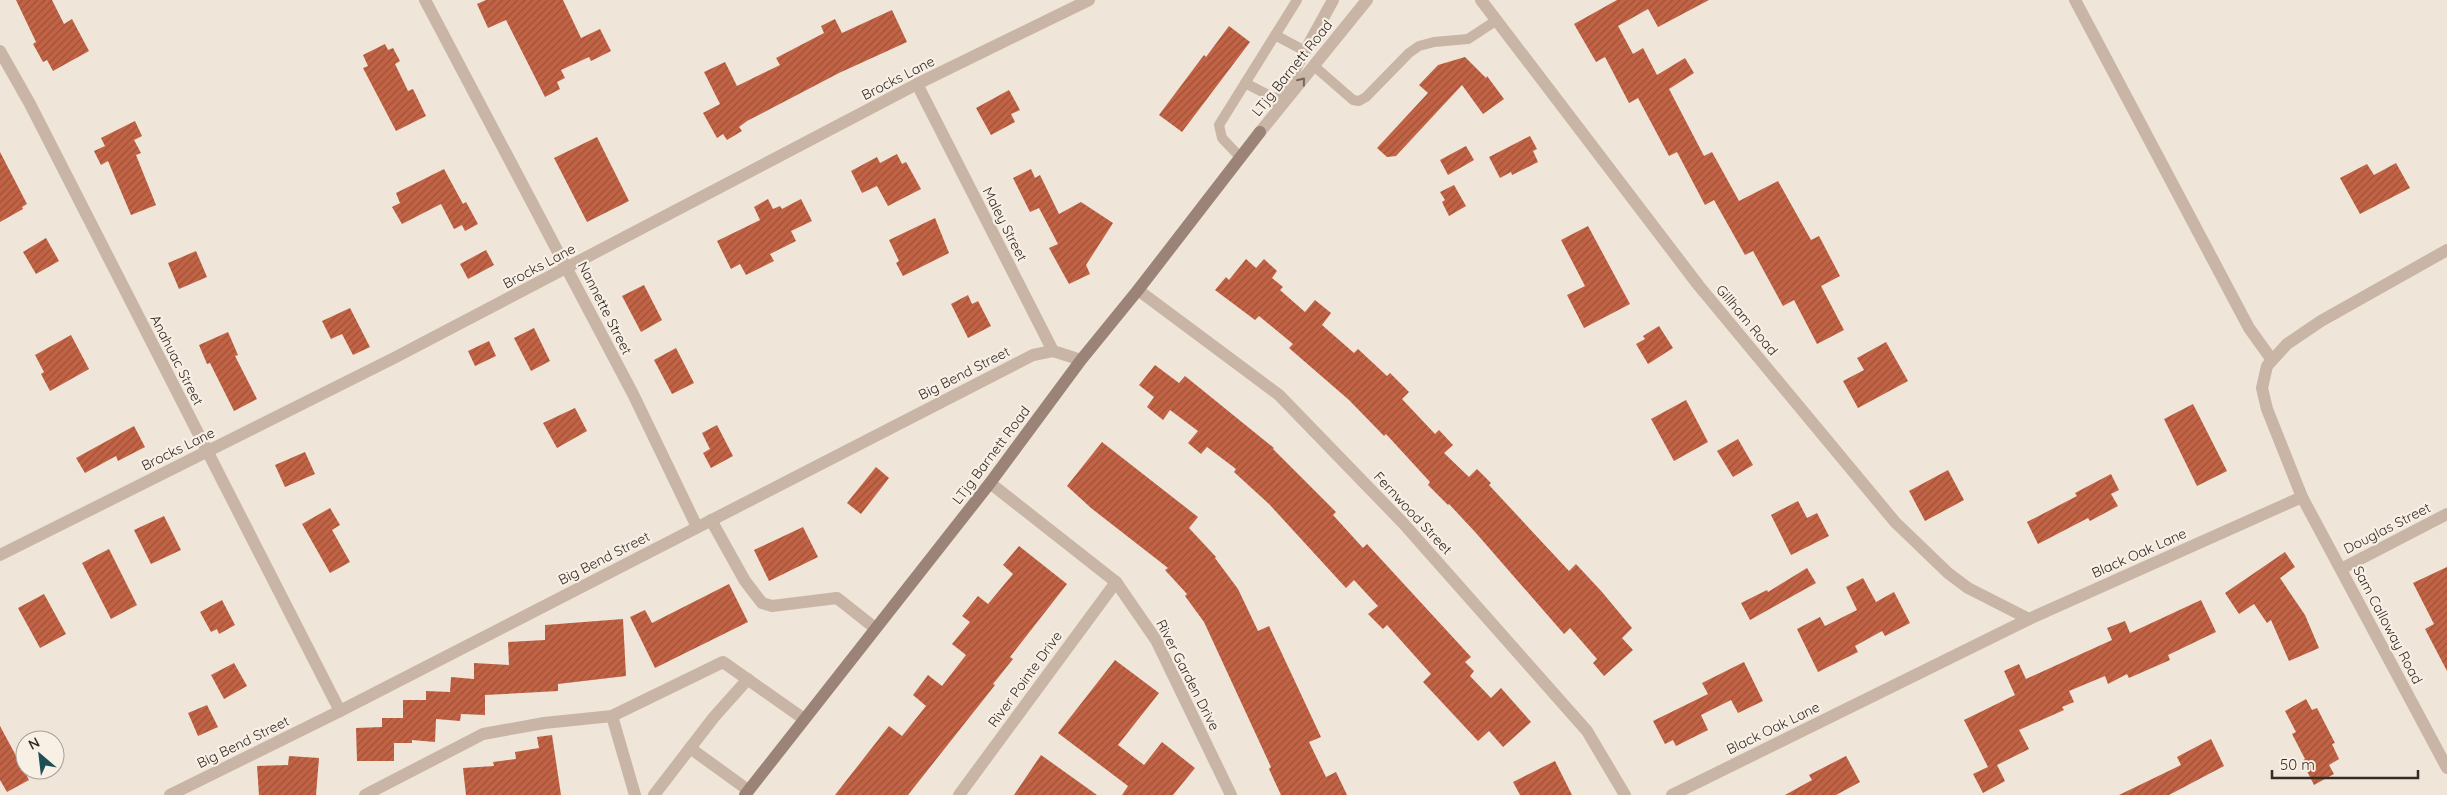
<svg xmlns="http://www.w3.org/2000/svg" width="2447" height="795" font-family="Quicksand,sans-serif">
<defs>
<pattern id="building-hatch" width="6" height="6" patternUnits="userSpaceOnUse" patternTransform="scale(1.25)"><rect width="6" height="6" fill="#c26345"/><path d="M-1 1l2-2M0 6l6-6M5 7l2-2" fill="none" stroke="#9e5239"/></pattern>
</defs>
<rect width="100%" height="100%" fill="#f0e5d9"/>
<!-- building -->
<g fill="url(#building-hatch)">
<polygon points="16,0 52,0 64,24 72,19 89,51 53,71 47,60 43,62 33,44 36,42"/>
<polygon points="486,0 563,0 581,38 600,29 611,51 591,61 589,57 561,70 565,78 557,82 560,89 545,97 506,20 488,28 477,4"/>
<polygon points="1617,0 1709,0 1658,27 1648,9 1618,26 1633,54 1643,48 1657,75 1685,58 1694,73 1669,89 1704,156 1712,152 1739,201 1778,181 1811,240 1819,236 1840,276 1821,286 1844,330 1817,344 1794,300 1783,306 1753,251 1745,255 1714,200 1705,205 1677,152 1669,156 1638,98 1629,103 1605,57 1596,62 1574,24"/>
<polygon points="892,10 907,42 839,73 747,121 739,127 742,131 727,140 723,134 717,138 703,113 720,104 704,72 725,62 737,86 780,65 776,58 824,33 821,26 835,19 842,33"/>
<polygon points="1229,26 1250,42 1182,132 1159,115 1204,55 1206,57"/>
<polygon points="385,44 388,50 393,48 400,61 395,64 408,91 413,89 426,116 396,131 363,68 368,66 363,55"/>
<polygon points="1465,57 1486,78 1487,76 1504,99 1483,114 1462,85 1396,156 1387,157 1377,148 1428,93 1419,85 1438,65"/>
<polygon points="1009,90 1020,110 1011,114 1015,122 991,135 976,108"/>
<polygon points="135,121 142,136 134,140 141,153 136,155 156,205 131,215 108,161 101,165 94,151 105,146 101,138"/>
<polygon points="1530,136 1537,149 1533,151 1538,162 1512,175 1511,172 1500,178 1489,157"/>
<polygon points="597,137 629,201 587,222 554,158"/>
<polygon points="1466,146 1474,160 1448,175 1440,160"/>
<polygon points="0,152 27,204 22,207 23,209 0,222"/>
<polygon points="897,154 902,164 906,162 921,189 888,206 877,186 862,193 851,171 877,157 880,163"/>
<polygon points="2396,163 2410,188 2360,214 2340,178 2367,164 2374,175"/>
<polygon points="444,169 463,204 466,202 478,224 465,231 462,225 454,229 441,204 402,224 392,207 400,203 396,193"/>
<polygon points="1031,169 1035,178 1040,175 1059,214 1081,202 1113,223 1086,265 1090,274 1069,284 1049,248 1058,244 1039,208 1030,212 1013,178"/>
<polygon points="1454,185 1466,206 1449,216 1442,202 1445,200 1440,192"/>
<polygon points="768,199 773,209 780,206 782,209 801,199 812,221 791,231 796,241 770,254 774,261 746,275 740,264 731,269 717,241 760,220 754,207"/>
<polygon points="935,218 949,253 903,276 896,263 899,261 889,240"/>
<polygon points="1588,226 1630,304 1584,328 1567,295 1585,286 1561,240"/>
<polygon points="46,238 59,261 36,274 23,252"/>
<polygon points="486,250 494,265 468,279 460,264"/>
<polygon points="196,251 207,277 179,289 168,263"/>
<polygon points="1246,259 1256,268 1264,259 1277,271 1272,278 1283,287 1280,290 1305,312 1315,300 1331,313 1322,325 1354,353 1358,349 1387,376 1390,373 1409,392 1402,399 1435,434 1439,430 1453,445 1444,453 1469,477 1477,469 1491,483 1489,485 1569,571 1576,564 1602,592 1632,628 1622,638 1633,650 1604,676 1593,663 1597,659 1570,628 1564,634 1476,533 1449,504 1448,505 1428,485 1430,482 1386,434 1384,436 1349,400 1289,348 1293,344 1259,316 1255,320 1215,290 1226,277 1229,280"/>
<polygon points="644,285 662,320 641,332 622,296"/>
<polygon points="968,295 972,304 978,301 991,326 968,338 951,304"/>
<polygon points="350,308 370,347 353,355 342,334 331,339 322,321"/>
<polygon points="1659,326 1673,348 1648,364 1636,344 1645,339 1643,336"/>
<polygon points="534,328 550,361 531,371 514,338"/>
<polygon points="228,332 238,355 235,356 257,399 234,411 210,363 207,364 199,345"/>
<polygon points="71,335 89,369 50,391 41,374 44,372 35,355"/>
<polygon points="489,341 496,356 475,366 468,351"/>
<polygon points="1886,342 1908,381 1858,408 1843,381 1864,370 1857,358"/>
<polygon points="676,348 694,383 672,394 654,360"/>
<polygon points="1155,365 1179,383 1185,376 1274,448 1273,449 1336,512 1333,515 1363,548 1367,544 1471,657 1465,662 1474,671 1470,676 1491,698 1501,688 1531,722 1503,747 1489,731 1478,741 1423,682 1431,674 1387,625 1383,629 1368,614 1378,606 1354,580 1346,588 1269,504 1234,472 1236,469 1207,447 1201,454 1188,443 1198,431 1170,410 1163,420 1147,407 1154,397 1139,385"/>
<polygon points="1686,400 1708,442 1674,461 1651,419"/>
<polygon points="2193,404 2227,471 2197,486 2164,419"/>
<polygon points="575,408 587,431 557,448 543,423"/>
<polygon points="717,425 733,456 711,468 703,453 710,449 702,433"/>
<polygon points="134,426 145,447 118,461 116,456 85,473 76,458"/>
<polygon points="1738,439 1753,465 1733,477 1717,451"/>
<polygon points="1102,442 1198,517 1189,528 1216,557 1215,558 1238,589 1258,631 1269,626 1321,737 1309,742 1326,777 1336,772 1347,795 1281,795 1269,769 1271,767 1204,622 1185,596 1187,594 1165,570 1168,568 1091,508 1067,486"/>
<polygon points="305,452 315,474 285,487 275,465"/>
<polygon points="876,467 889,478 861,514 847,503"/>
<polygon points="1948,470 1964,500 1925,521 1909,491"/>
<polygon points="2111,474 2119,490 2111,494 2118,506 2090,521 2088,518 2038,544 2027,522 2077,496 2075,493"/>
<polygon points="1798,501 1807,518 1817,513 1829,536 1791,555 1771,515"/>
<polygon points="330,508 340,525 332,530 350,562 330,573 302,524"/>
<polygon points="164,516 181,550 151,564 134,530"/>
<polygon points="803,527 818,557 769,581 754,550"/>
<polygon points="1019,546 1067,584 1010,657 1013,659 993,684 995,685 908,795 835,795 889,726 902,736 926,706 913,695 928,675 942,686 966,655 952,644 970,622 962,616 978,596 988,604 1013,574 1003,565"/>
<polygon points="109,549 137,605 111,619 82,563"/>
<polygon points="2285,552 2295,567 2280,578 2305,615 2319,648 2289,661 2271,620 2267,623 2254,604 2239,614 2225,593"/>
<polygon points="2447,567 2447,671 2425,629 2434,624 2413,583"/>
<polygon points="1807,568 1816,583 1750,620 1741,603 1767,590 1768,592"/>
<polygon points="1863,578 1876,602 1894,592 1910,623 1885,636 1882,631 1855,646 1858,652 1818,672 1797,629 1820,617 1825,626 1857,610 1846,587"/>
<polygon points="729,584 748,622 655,668 630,617 645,610 652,623"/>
<polygon points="44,594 66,634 40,648 18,608"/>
<polygon points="222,600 235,625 219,634 217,629 211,632 200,612"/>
<polygon points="2201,600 2216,632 2168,655 2170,660 2129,678 2127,674 2108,684 2105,676 2069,691 2074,702 2062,707 2064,710 2019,730 2029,749 1997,765 2005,781 1983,793 1973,774 1988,767 1964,720 2015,695 2004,671 2019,664 2026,679 2112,640 2107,628 2125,621 2130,633"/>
<polygon points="623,619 626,676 558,684 558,691 485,695 485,715 461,714 460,721 436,719 435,742 412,740 412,743 394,743 394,761 357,761 356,728 382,727 382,718 403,718 403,700 426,700 426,691 450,692 451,677 474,679 474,663 509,665 508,642 545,640 545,625"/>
<polygon points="1115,660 1159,693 1118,745 1144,765 1162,742 1195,768 1173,795 1122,795 1128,786 1058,733"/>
<polygon points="1744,662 1763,701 1738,713 1731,700 1701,715 1708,730 1676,746 1673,740 1665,744 1653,721 1708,694 1702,683"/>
<polygon points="234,663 247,686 224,699 211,675"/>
<polygon points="2306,699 2312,710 2317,708 2335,743 2332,744 2339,759 2329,765 2334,774 2314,785 2302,761 2305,759 2292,734 2296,732 2285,711"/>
<polygon points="207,705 218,727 198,736 188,713"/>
<polygon points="0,726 29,780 7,792 0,780"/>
<polygon points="552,735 561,795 466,795 463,768 494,766 493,762 516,759 515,752 539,748 537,737"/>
<polygon points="2211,739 2224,766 2169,795 2119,795 2181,765 2177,757"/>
<polygon points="1041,755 1097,795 1014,795"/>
<polygon points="289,756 319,758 316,795 259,795 257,766 288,765"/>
<polygon points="1846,756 1860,782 1836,795 1785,795 1812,780 1809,775"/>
<polygon points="1555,761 1572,795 1520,795 1513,782"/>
</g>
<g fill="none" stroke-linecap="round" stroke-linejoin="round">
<!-- lane -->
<g stroke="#c8b5a5" stroke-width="10">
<polyline points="1275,35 1305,51"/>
<polyline points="1314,66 1353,100 1359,101 1366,97 1409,53 1419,46 1434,42 1468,39 1497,20"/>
<polyline points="1245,83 1278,100"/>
<polyline points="1240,157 1222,138 1219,125 1297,0"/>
</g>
<!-- street -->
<g stroke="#c8b5a5" stroke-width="12">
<polyline points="425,0 633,394 697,527"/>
<polyline points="1481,0 1699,286 1895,522 1948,573 1968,588 2029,619"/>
<polyline points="2075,0 2249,328 2272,360"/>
<polyline points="0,51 30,104 340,711"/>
<polyline points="917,84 1053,351 1081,360"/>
<polyline points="1276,104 1333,0"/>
<polyline points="1260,132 1367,0"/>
<polyline points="2447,250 2321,321 2287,344 2267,366 2262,388 2267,409 2302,497 2447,768"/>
<polyline points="1138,290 1279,395 1403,523 1587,731 1625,795"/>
<polyline points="990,483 1116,582 1156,640 1231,795"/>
<polyline points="711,520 745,581 762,603 772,606 837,598 875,628"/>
<polyline points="0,555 394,358 917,84 1089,0"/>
<polyline points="2341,569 2447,514"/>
<polyline points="612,716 635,795"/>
<polyline points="690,748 748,790"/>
<polyline points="170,795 340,711 1033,355 1053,351"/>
<polyline points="365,795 483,734 544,723 612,716 723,662 804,719"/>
<polyline points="654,795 714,717 748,679"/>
<polyline points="959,795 1116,582"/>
<polyline points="1672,795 2029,619 2302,497"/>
</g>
<!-- secondary -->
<polyline stroke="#9b8477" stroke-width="12" points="745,795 990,483 1081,360 1138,290 1260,132"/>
</g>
<!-- one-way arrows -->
<defs><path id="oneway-chevron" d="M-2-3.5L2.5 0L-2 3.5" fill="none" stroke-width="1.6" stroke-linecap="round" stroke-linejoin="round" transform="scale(1.25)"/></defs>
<use stroke="#77695f" href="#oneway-chevron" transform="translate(1302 81) rotate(-51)"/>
<g text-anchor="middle" stroke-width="4.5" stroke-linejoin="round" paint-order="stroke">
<!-- street labels -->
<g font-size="14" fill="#342a26" stroke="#f8efe5">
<text transform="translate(1292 68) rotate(-51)" y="5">LTjg Barnett Road</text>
<text transform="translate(898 78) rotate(-27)" y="5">Brocks Lane</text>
<text transform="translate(1005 224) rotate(63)" y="5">Maley Street</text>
<text transform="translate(539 266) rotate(-28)" y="5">Brocks Lane</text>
<text transform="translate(605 308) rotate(63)" y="5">Nannette Street</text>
<text transform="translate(1747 320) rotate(50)" y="5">Gillham Road</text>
<text transform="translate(177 360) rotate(63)" y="5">Anahuac Street</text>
<text transform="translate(964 373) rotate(-27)" y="5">Big Bend Street</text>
<text transform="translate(178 449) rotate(-26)" y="5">Brocks Lane</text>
<text transform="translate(991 455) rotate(-53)" y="5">LTjg Barnett Road</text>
<text transform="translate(1413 513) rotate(47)" y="5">Fernwood Street</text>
<text transform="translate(2387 528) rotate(-27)" y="5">Douglas Street</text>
<text transform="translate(2139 553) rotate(-24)" y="5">Black Oak Lane</text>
<text transform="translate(604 558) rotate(-27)" y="5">Big Bend Street</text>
<text transform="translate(2388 625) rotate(62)" y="5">Sam Calloway Road</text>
<text transform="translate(1188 675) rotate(63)" y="5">River Garden Drive</text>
<text transform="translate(1025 679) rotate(-54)" y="5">River Pointe Drive</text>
<text transform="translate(1773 728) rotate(-26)" y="5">Black Oak Lane</text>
<text transform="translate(243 742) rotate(-26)" y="5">Big Bend Street</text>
</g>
</g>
<!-- north arrow -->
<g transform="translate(40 755) rotate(332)"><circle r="24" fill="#f8efe5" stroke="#aaa099"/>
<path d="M0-4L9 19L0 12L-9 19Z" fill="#1d5054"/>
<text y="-8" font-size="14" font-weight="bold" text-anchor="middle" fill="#342a26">N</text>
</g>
<!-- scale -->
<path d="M2272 770v8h146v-8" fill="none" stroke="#342a26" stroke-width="2.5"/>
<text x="2280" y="770" font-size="15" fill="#342a26" stroke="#f8efe5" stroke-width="4" paint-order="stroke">50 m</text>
</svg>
